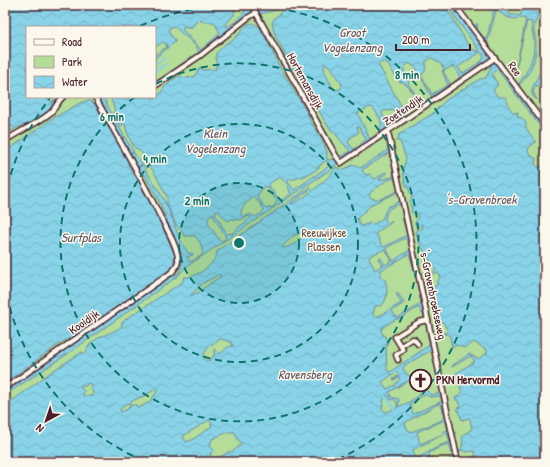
<svg xmlns="http://www.w3.org/2000/svg" width="550" height="467" font-family="'Patrick Hand',sans-serif">
<defs>
<pattern id="water-waves" width="16" height="10" patternUnits="userSpaceOnUse"><rect width="16" height="10" fill="#88d3e8"/><path d="M0 5q4-4 8 0t8 0" fill="none" stroke="#77b5c7"/></pattern>
</defs>
<rect width="100%" height="100%" fill="#fbf7ec"/>
<filter id="ink" filterUnits="userSpaceOnUse"><feTurbulence type="fractalNoise" baseFrequency=".025" numOctaves="2"/><feDisplacementMap in="SourceGraphic" scale="8" xChannelSelector="R" yChannelSelector="G"/><feConvolveMatrix kernelMatrix="1 2 1 2 8 2 1 2 1" color-interpolation-filters="sRGB"/></filter>
<g filter="url(#ink)">
<!-- park -->
<path fill="#b4dd99" stroke="#7f7e62" fill-rule="evenodd" d="M5,5H545V462H5ZM27,27H155V97H27Z"/>
<!-- water -->
<g fill="url(#water-waves)" stroke="#6f8b9c" fill-rule="evenodd">
<path d="M5,5H235L234,15L226,24L227,27C235,23 245,14 247,5H251L256,9L274,5H442L452,17L467,43L473,50H475L477,52L478,51L479,53L458,67L460,71L463,73L482,61L484,57L446,5H454L492,56L491,59L495,60L545,128V133L497,69L492,74L498,85L493,90L498,97H505C509,102 507,107 514,113L518,112V114L517,115L519,118L521,117L526,123V128L536,142L529,147L528,152L534,158H536L535,164L538,167L545,166V462H480L478,456L471,458L476,455L474,451L465,452L463,450L456,453L462,448L463,435L472,429L470,419L469,418L462,420L457,408L460,407L458,400H456L455,398L462,393L461,389L455,374L474,362V360L471,356L452,367V366L469,354L478,359L487,353V350L474,342L465,348L457,345L452,347L450,337L447,333L434,339L448,331L443,322L437,324L429,290L436,286L440,276L438,273L434,274V271L436,270L421,246L417,237L416,231L423,228L422,225L417,227L415,223L418,217L417,213L413,214L412,213L410,201L412,198L408,187H407C403,178 402,168 406,159L400,141H397V140L399,139L398,135L404,132V131L432,114L446,100L480,79L486,78L491,67L490,64L431,104L361,148L359,147V150L347,158L338,161L334,167L186,267L178,276L66,355L5,395V390L162,281L179,273L182,265L181,255L159,201L145,175L140,172H139V170L98,97H103L117,124L122,122L119,114H115L114,112L115,111L110,97H114L115,99H118V97L126,100L132,97H151L154,100L162,91L165,86L178,76L186,78L194,77L200,67L203,70L216,69V53C220,50 223,45 228,42C229,42 234,40 234,39C243,32 248,14 261,29L281,69L305,109L311,122L322,140L327,152V160L336,159L325,133L326,132L340,157L350,151L337,136L335,132H333L328,126L288,60L275,35L272,23L275,17L278,16L282,10L281,9L260,14L316,115H314L261,19L259,12L257,10L211,46L155,85V78L158,80L199,52L196,46L174,26L169,28C168,33 172,36 175,40V42L155,58V55L167,47L166,44L163,42L155,47V27H27V97H45L52,102L56,97H61L53,102L50,111L28,124L16,128L5,135V128L7,129L12,126L5,120ZM198,20L205,22H214L220,33L201,50L182,29L184,26L191,28ZM432,58L441,64L444,69L442,71L448,85L432,94L421,75L425,72L426,61ZM385,61L400,82H403L412,91L420,105L407,115L406,114L402,117L400,115V118L390,125L382,114L383,111L396,110L398,113V109H403L378,64ZM409,63L416,68L431,96V99L423,104L408,84L409,83L404,73V67ZM324,64C334,67 332,70 337,78C340,81 341,82 342,87L340,89L335,90C330,83 323,72 324,64ZM453,66L460,77L451,85L443,71ZM370,107L373,108C383,121 386,129 370,139L358,114L359,112ZM125,124L127,132L133,146L142,153L149,164L145,167L136,156L119,127V126ZM357,127H359L366,139L359,146L353,149L348,142L350,140L349,139L359,132ZM326,161L328,162L329,166L294,190L288,182V180C301,178 316,174 323,162ZM149,165L154,172L167,197V204L176,225L185,236H195L200,242L203,253L201,256L190,262L187,257L193,255L192,253L189,254C187,250 184,247 182,244C175,229 171,212 163,198C158,189 152,180 146,171L145,168ZM280,177L287,184L291,194L280,201L268,184ZM263,187H268L277,202L272,208L271,207L266,209L257,196ZM254,197L261,205L264,209C263,214 258,215 254,217L251,214L242,217L241,211L244,205ZM219,211L223,217L228,221L232,219L240,220L249,216L251,218L234,231L233,233L227,234L215,214V212ZM212,214L226,237L224,240L220,241L208,223L209,217Z"/>
<path d="M493,5H504L507,7L505,10C508,15 514,15 520,16L522,11L523,5H534L532,7L533,10L538,14C538,19 535,21 534,26C533,32 536,36 536,42C537,58 531,74 519,85L521,89L518,85C528,71 535,58 534,41C533,34 531,29 532,22L527,21L514,77L526,19C521,17 516,20 510,18C503,17 504,13 496,11L487,43L506,68L505,69L474,28L476,24H478L477,29L486,40C490,28 491,17 495,7Z"/>
<polygon points="545,47 545,81 535,87 533,92 537,100 532,95 532,89 542,68 544,59 542,57"/>
<polygon points="86,101 91,101 96,106 128,160 128,165 133,174 138,178 145,196 153,206 175,255 173,267 162,276 77,335 62,342 5,383 5,152 50,120 80,103"/>
<path d="M386,137H387L425,317L423,315L419,307L401,318L394,320L382,328L381,330L383,335H384L388,343L386,345L387,370L390,372L428,346L429,344L426,323H428L433,349L404,366L403,369L408,375L412,376L418,373L415,378C421,384 426,389 431,395L441,393L456,462L451,461L439,462L453,458L449,444L442,446L429,453L430,459L432,458L433,461V462H424L425,460L424,458L418,462H5L6,460L5,459V406L54,370L82,352L84,354L86,353C89,336 112,335 122,326V323L126,319L181,283L184,280L183,278L184,277C197,278 216,264 217,251L310,187L311,189L292,202L291,204C302,201 332,176 336,167L342,170L353,165L355,166L357,165L360,168L388,150ZM389,153L394,174L393,177L379,180L382,176L387,174L386,172C381,173 379,178 374,179L370,174L365,175L362,170ZM394,178L398,191C389,194 380,202 371,198L369,195L371,192L386,181ZM398,192L400,201L388,207L386,210L382,219L374,224L370,223L361,226L357,219L372,204ZM400,204L402,209V217L407,235L384,247L381,244L376,233L392,222L391,221L387,223L385,220C386,210 390,207 400,204ZM305,231L307,232L306,236C299,240 290,248 282,248V247L293,236ZM405,238L409,244L410,250L393,261L386,248ZM385,249L392,261L385,265L381,258L378,259L383,265L375,270L369,258L370,256ZM409,254C415,270 418,287 421,304L399,317H396L392,311L404,303L397,292L396,293L401,303L381,315L374,317L373,314L375,306C375,306 380,306 380,306C389,302 388,284 384,278L379,276L382,273L380,271ZM220,274V277C210,282 202,291 191,296V295L203,283ZM221,339L231,342L233,346L228,347L220,354L214,349V357H212L209,361L205,360L203,356C206,349 214,342 221,339ZM396,372L399,375L393,379L394,380L399,377L400,379L395,385L387,389L382,382ZM410,380C417,380 420,387 423,392L409,402L398,407L399,399L391,397L389,392ZM88,383L91,384L90,389L93,392V394L91,396H83V394L85,392L81,388V386H86ZM157,388L158,389C156,395 151,398 150,402L138,408L136,405H130V408L129,406L128,409L121,412L120,410L125,404L130,403L132,401L148,394ZM425,394L430,397L439,396L441,398L442,401L413,414L410,404ZM387,395L391,400L394,399L397,403V408L386,412L382,409L384,399ZM440,403L445,416L440,421L411,432L407,429L405,424L406,422ZM209,420H210L212,426L192,440L186,442L183,436ZM445,420L448,430L442,432L443,434L420,444L417,432ZM228,432H235L237,438L242,444L232,452L230,451L220,457H216L214,461L210,454L214,450L210,446L212,439ZM447,433L450,442L441,445L418,458H416L413,451L414,449Z"/>
</g>
<g fill="none" stroke-linecap="round" stroke-linejoin="round">
<!-- stream -->
<g stroke="#6f8b9c" stroke-width="1">
<polyline points="227,37 240,27"/>
<polyline points="395,156 402,187"/>
<polyline points="403,189 411,231"/>
<polyline points="411,232 413,241"/>
<polyline points="415,250 417,257"/>
</g>
<!-- canal -->
<g stroke="#88d3e8" stroke-width="2.5">
<polyline points="155,64 164,58"/>
<polyline points="155,71 166,64"/>
<polyline points="386,397 394,409"/>
</g>
<!-- ferry -->
<g stroke="#5d5564" stroke-width="1" stroke-dasharray="5 4" stroke-linecap="butt">
<polyline points="122,139 125,137"/>
<polyline points="130,154 133,152"/>
<polyline points="138,167 143,164"/>
</g>
<defs>
<g id="minor">
<polyline points="253,5 256,13 336,156 341,163 495,58"/>
<polyline points="455,5 545,125"/>
<polyline points="254,6 269,5"/>
<polyline points="155,86 201,55 249,17 256,13"/>
<polyline points="388,132 458,462"/>
<path d="M5,141C19,131 35,125 49,114C55,110 57,102 63,97"/>
<polyline points="401,346 412,339 414,339 418,344"/>
<polyline points="398,360 396,355 403,350 395,337 419,322 428,320"/>
<path d="M5,388L165,277C171,273 177,269 178,261C179,249 166,227 160,216C140,175 117,136 95,97"/>
</g>
</defs>
<!-- minor casing -->
<use href="#minor" stroke="#4a1f2b" stroke-width="7"/>
<!-- minor -->
<use href="#minor" stroke="#fbf7ec" stroke-width="4"/>
</g>
</g>
<!-- distance rings -->
<circle cx="239" cy="243" r="60" fill="#0f766e" fill-opacity=".12"/>
<g fill="none" stroke="#0f766e" stroke-width="2" stroke-dasharray="7 5">
<circle cx="239" cy="243" r="60"/>
<circle cx="239" cy="243" r="119"/>
<path d="M156 84A179 179 0 1 1 135 97"/>
<path d="M144 461A238 238 0 0 1 5 288M5 198A238 238 0 0 1 50 98M140 26A238 238 0 0 1 237 5M241 5A238 238 0 0 1 334 461"/>
</g>
<!-- icons -->
<defs>
<symbol id="church-ring" viewBox="-11 -11 22 22"><circle r="9.5" fill="#fbf7ec" stroke="#4a1f2b" stroke-width="1.5"/><path d="M-1.2-6h2.4v3.5h3.3v2.4h-3.3V6h-2.4V-.1h-3.3v-2.4h3.3Z" fill="#4a1f2b"/></symbol>
</defs>
<g fill-rule="evenodd">
<use href="#church-ring" x="408" y="368" width="25" height="25"/>
</g>
<g text-anchor="middle" stroke-width="3" stroke-linejoin="round" paint-order="stroke">
<!-- street labels -->
<g font-size="12" fill="#4a1f2b" stroke="#fbf7ec">
<text transform="translate(515 69) rotate(54)" y="4">Ree</text>
<text transform="translate(305 81) rotate(61)" y="4">Hortemansdijk</text>
<text transform="translate(403 110) rotate(-34)" y="4">Zoetendijk</text>
<text transform="translate(433 295) rotate(78)" y="4">'s-Gravenbroekseweg</text>
<text transform="translate(84 322) rotate(-35)" y="4">Kooidijk</text>
</g>
<!-- park labels -->
<g font-size="12" fill="#644e46" stroke="#fbf7ec">
<text x="324" y="237">Reeuwijkse<tspan x="324" dy="14">Plassen</tspan></text>
</g>
<!-- poi labels -->
<g font-size="12" font-weight="bold" fill="#4a1f2b" stroke="#fbf7ec" text-anchor="start">
<text x="436" y="384">PKN Hervormd</text>
</g>
<!-- water labels -->
<g font-size="13" font-style="italic" fill="#5d5564" stroke="#fbf7ec">
<text x="352" y="37">Groot<tspan x="352" dy="15">Vogelenzang</tspan></text>
<text x="215" y="138">Klein<tspan x="215" dy="15">Vogelenzang</tspan></text>
<text x="481" y="204">'s-Gravenbroek</text>
<text x="81" y="242">Surfplas</text>
<text x="305" y="379">Ravensberg</text>
</g>
</g>
<circle cx="239" cy="243" r="6" fill="#0f766e" stroke="#fbf7ec" stroke-width="2"/>
<g font-size="12" text-anchor="middle" font-weight="bold" fill="#0f766e" stroke="#fbf7ec" stroke-width="3" stroke-linejoin="round" paint-order="stroke">
<text x="407" y="79">8 min</text>
<text x="112" y="121">6 min</text>
<text x="155" y="163">4 min</text>
<text x="197" y="205">2 min</text>
</g>
<!-- margin -->
<rect width="550" height="467" fill="none" stroke="#fbf7ec" stroke-width="20"/>
<rect x="10" y="10" width="530" height="447" fill="none" stroke="#4a1f2b" stroke-width="1.5" filter="url(#ink)"/>
<!-- legend -->
<rect x="26" y="26" width="130" height="72" fill="#fbf7ec" stroke="#b4a19f"/>
<rect x="34" y="39" width="20" height="6" fill="#fbf7ec" stroke="#b4a19f"/>
<text x="62" y="46" font-size="12" fill="#4a1f2b">Road</text>
<rect x="34" y="56" width="20" height="12" fill="#b4dd99" stroke="#b4a19f"/>
<text x="62" y="66" font-size="12" fill="#4a1f2b">Park</text>
<rect x="34" y="76" width="20" height="12" fill="url(#water-waves)" stroke="#b4a19f"/>
<text x="62" y="86" font-size="12" fill="#4a1f2b">Water</text>
<!-- north arrow -->
<g transform="translate(46 421) rotate(220)" stroke="#fbf7ec" stroke-width="3" paint-order="stroke">
<path d="M0-3L7 15L0 10L-7 15Z" fill="#4a1f2b"/>
<text y="-6" font-size="11" font-weight="bold" text-anchor="middle" fill="#4a1f2b">N</text>
</g>
<!-- scale -->
<path d="M396 44v6h74v-6" fill="none" stroke="#4a1f2b" stroke-width="2"/>
<text x="402" y="44" font-size="12" fill="#4a1f2b" stroke="#fbf7ec" stroke-width="3" paint-order="stroke">200 m</text>
</svg>
